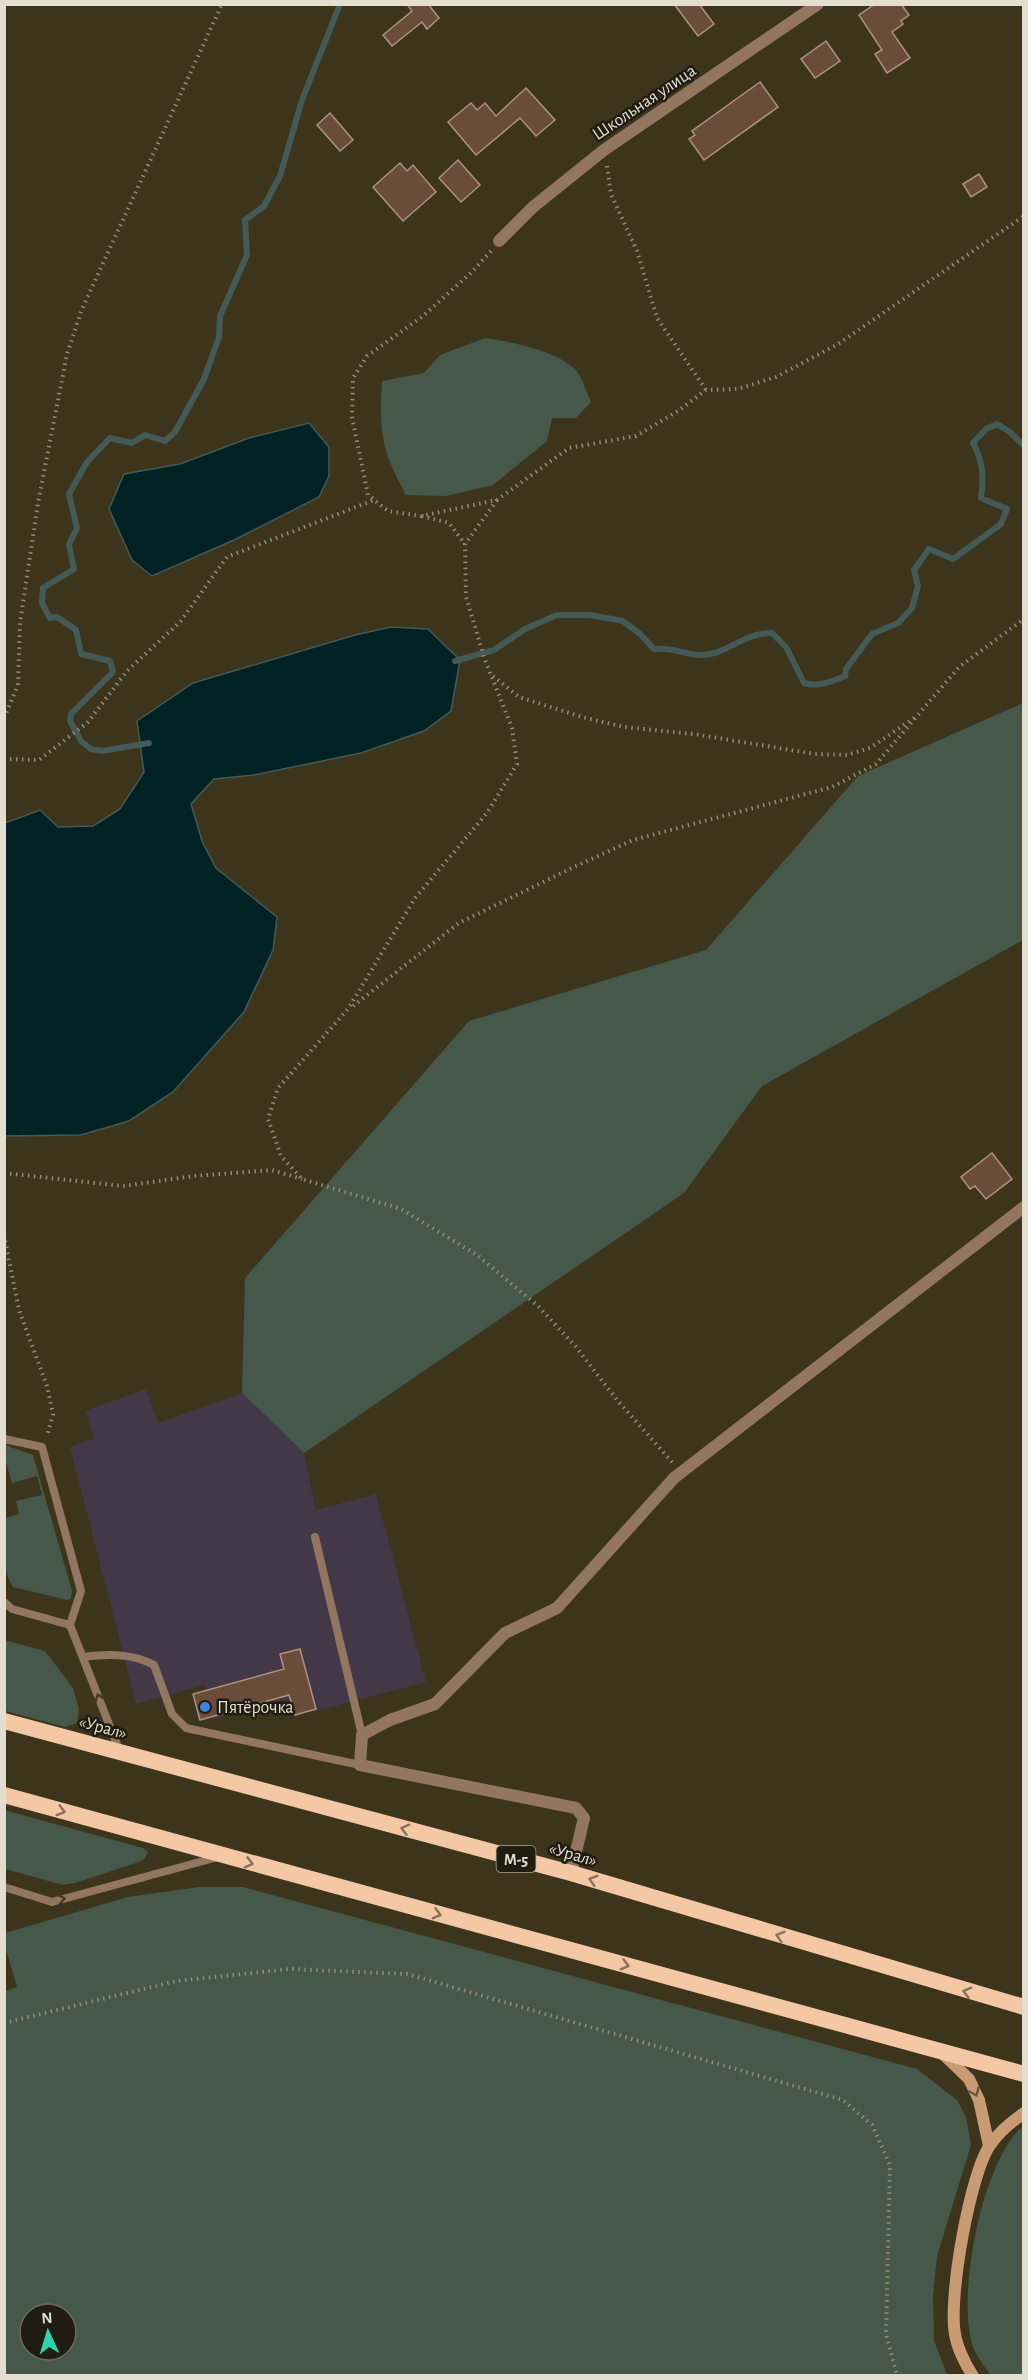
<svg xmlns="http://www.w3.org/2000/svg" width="1028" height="2380" font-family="'Alegreya Sans',sans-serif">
<rect width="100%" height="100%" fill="#3c341b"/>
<!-- industrial -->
<polygon fill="#423848" points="146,1389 158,1423 242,1393 304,1453 316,1510 376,1494 426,1682 308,1713 303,1695 214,1719 205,1685 136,1704 70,1447 94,1438 85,1411"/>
<!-- green -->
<g fill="#455849" fill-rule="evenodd">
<path d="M485,338C511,342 565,351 580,376C584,384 587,393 591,402L576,418H552L547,441L493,485L446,496L406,495C381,449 379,433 382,381L424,373L440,355Z"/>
<polygon points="1023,703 1023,940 762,1086 684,1193 304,1453 242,1393 245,1278 469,1021 706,950 858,776"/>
<path d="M5,1445L33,1455L72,1591L71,1598L67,1600L13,1587C1,1568 4,1540 5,1518L19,1514L16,1501L42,1495L37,1476L12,1483L5,1459Z"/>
<polygon points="4,1640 45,1651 73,1688 79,1709 77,1723 65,1727 5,1711"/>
<polygon points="4,1810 143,1848 148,1852 144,1859 139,1862 75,1883 63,1885 5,1869"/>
<path d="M199,1887H243L917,2069L957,2100L966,2117L971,2145L937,2256L933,2296L934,2340L947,2375H5L4,1992L17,1987L5,1946V1933L128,1897ZM30,2314H66V2350H30Z"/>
<path d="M1023,2126V2375H991C984,2367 975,2354 972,2344C957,2292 982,2161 1023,2126Z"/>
</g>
<!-- water -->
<g fill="#002224" stroke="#445a57" stroke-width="1.5">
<polygon points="309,423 329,447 329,476 319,497 234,540 152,576 132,560 109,509 124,474 180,464 249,438"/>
<polygon points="391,627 428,629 460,660 451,711 424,731 361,753 254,775 214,779 191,804 202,841 216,868 277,917 273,950 244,1012 173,1092 129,1121 81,1135 5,1136 5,823 40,810 58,827 93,826 120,809 144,772 137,721 193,683 355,635"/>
</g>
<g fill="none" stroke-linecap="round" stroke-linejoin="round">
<!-- stream -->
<g stroke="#445a57" stroke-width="6">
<path d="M455,661L494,650L525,629L557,615H590L623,621L640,634L654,649C676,647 683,655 700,655C725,656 742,633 772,633L786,647L804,683C819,687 831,682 845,676L846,669L872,634L898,623L912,608L918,586L914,570L929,549L953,559L1001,524L1007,509L981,498C984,478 983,461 973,443L986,429L997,424L1010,432L1024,446"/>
<polyline points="149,743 102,751 91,749 81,741 70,721 71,714 113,672 110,661 81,654 76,630 57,617 50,618 42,603 43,588 74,569 69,544 77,528 69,494 87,462 110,438 132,443 145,435 165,441 175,432 204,379 219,337 220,316 247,255 245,220 264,206 280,176 302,100 340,4"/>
</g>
</g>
<!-- building -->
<g fill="#694c39" stroke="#ad9281" stroke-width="1.5">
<polygon points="407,4 428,4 439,18 427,29 422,22 392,46 383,35 412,11"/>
<polygon points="674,4 699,4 714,24 698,36"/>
<polygon points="875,4 901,4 909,15 901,21 903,24 892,32 910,58 887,73 875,54 882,50 859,15"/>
<polygon points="826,41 840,61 815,78 801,59"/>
<polygon points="760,82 778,107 704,160 689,139 695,135 692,131"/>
<polygon points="526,88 555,120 536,136 520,118 476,155 448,122 471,103 477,110 485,103 496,116"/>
<polygon points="330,113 353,140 340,151 317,125"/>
<polygon points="458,160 480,185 461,202 439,178"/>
<polygon points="400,163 407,171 413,165 436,192 403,221 373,187"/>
<polygon points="979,174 987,187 971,197 963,184"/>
<polygon points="992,1153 1012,1179 986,1199 975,1186 970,1189 961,1177"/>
<polygon points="300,1649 316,1709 295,1715 289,1695 200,1720 193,1694 284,1669 280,1654"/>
</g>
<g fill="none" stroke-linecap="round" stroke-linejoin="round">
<!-- path -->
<g stroke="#938c78" stroke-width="4" stroke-dasharray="1.5 4.5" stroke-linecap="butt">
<polyline points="607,166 611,194 637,251 657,318 706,390"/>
<polyline points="491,251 473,271 423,316 367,356 353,378 352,417 368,495 388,511 421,516 497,500 569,448 636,436 678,411 706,390 738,389 776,377 838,344 1024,216"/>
<polyline points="497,500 465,544 466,597 485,660 512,728 517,764 487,813 415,898 348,1009 278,1088 268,1119 281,1156 302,1179 401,1209 477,1255 538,1306 576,1347 617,1400 673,1463"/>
<polyline points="422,516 449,523 465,544"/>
<polyline points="493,676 519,697 582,717 624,727 693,734 815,754 847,755 870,748 914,718"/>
<polyline points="4,718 18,685 20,623 38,503 67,354 82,309 222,4"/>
<polyline points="4,759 39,760 88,722 127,671 180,622 227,557 374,500"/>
<polyline points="353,1006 459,923 574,867 633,840 832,787 876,764 959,667 1024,619"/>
<polyline points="4,1173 123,1186 194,1176 272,1170 302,1179"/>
<polyline points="4,1235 19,1310 47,1386 53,1414 47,1436"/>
<polyline points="4,2023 176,1981 290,1969 407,1974 843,2100 872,2125 890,2165 886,2334 897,2376"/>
</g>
<!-- service -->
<g stroke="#93765f" stroke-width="8">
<polyline points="4,1439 42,1447 81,1591 70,1625"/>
<polyline points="315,1537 362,1735"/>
<polyline points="4,1602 12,1609 70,1625 120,1752"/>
<path d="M83,1657C107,1654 132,1653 154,1665L172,1714L186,1728L360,1765"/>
<polyline points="4,1887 52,1902 218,1857"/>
</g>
<!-- minor -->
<g stroke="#93765f" stroke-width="12">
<polyline points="499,241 533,207 604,150 818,4"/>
<polyline points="571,1873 584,1818 576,1808 360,1765 362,1735 390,1720 435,1704 505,1633 557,1608 674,1478 1024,1207"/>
</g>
<!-- secondary -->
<g stroke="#c89b75" stroke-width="12">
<polyline points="941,2052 969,2079 979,2100 989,2146"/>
<path d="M973,2376C965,2364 957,2347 955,2334C948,2298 970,2174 990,2145C999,2132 1011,2122 1024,2113"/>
</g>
<!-- trunk -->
<g stroke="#f4c8a4" stroke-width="16">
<polyline points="4,1721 571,1873 1024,2007"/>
<polyline points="4,1795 1024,2074"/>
</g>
</g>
<!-- one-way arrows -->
<defs><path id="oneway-chevron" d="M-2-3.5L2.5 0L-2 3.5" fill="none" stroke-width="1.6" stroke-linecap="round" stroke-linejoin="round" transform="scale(1.5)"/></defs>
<g stroke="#423728">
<use href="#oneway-chevron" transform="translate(99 1698) rotate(-111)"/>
<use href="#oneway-chevron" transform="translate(61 1899) rotate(-12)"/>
</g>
<g stroke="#8a725a">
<use href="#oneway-chevron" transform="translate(61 1811) rotate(16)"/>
<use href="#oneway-chevron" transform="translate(405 1829) rotate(-165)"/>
<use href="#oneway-chevron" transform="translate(249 1863) rotate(15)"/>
<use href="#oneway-chevron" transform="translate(593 1880) rotate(-163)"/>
<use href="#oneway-chevron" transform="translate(437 1914) rotate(15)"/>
<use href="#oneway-chevron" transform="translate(780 1936) rotate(-163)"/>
<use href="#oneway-chevron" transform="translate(625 1965) rotate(15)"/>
<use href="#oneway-chevron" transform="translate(967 1992) rotate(-165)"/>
</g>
<use stroke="#6c553e" href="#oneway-chevron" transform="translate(975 2092) rotate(67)"/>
<!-- markers -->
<circle fill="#3f7fe0" stroke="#201c11" stroke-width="2" cx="205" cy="1707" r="6"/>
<g text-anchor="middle" stroke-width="5" stroke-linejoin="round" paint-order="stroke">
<!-- shield labels -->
<rect fill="#201c11" stroke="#a8a496" stroke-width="1.5" x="496.5" y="1846" width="39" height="26" rx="4.5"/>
<g font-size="16" font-weight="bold" fill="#e3decf">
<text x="516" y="1865">М-5</text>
</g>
<!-- street labels -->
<g font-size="18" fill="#e3decf" stroke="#201c11">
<text transform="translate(644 102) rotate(-34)" y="6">Школьная улица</text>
<text transform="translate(103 1727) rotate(15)" y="6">«Урал»</text>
<text transform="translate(573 1854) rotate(16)" y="6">«Урал»</text>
</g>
<!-- poi labels -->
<g font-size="18" fill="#e3decf" stroke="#201c11" text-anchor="start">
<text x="217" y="1713">Пятёрочка</text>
</g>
</g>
<!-- border -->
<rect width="1028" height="2380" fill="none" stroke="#e3decf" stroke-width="12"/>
<!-- north arrow -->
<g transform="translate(48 2332) rotate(356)"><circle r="28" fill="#201c11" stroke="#6e6a5d" stroke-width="1.5"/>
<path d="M0-4.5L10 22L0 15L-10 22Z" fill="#2ad5ac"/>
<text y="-9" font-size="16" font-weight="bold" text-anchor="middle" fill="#e3decf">N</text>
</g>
</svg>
